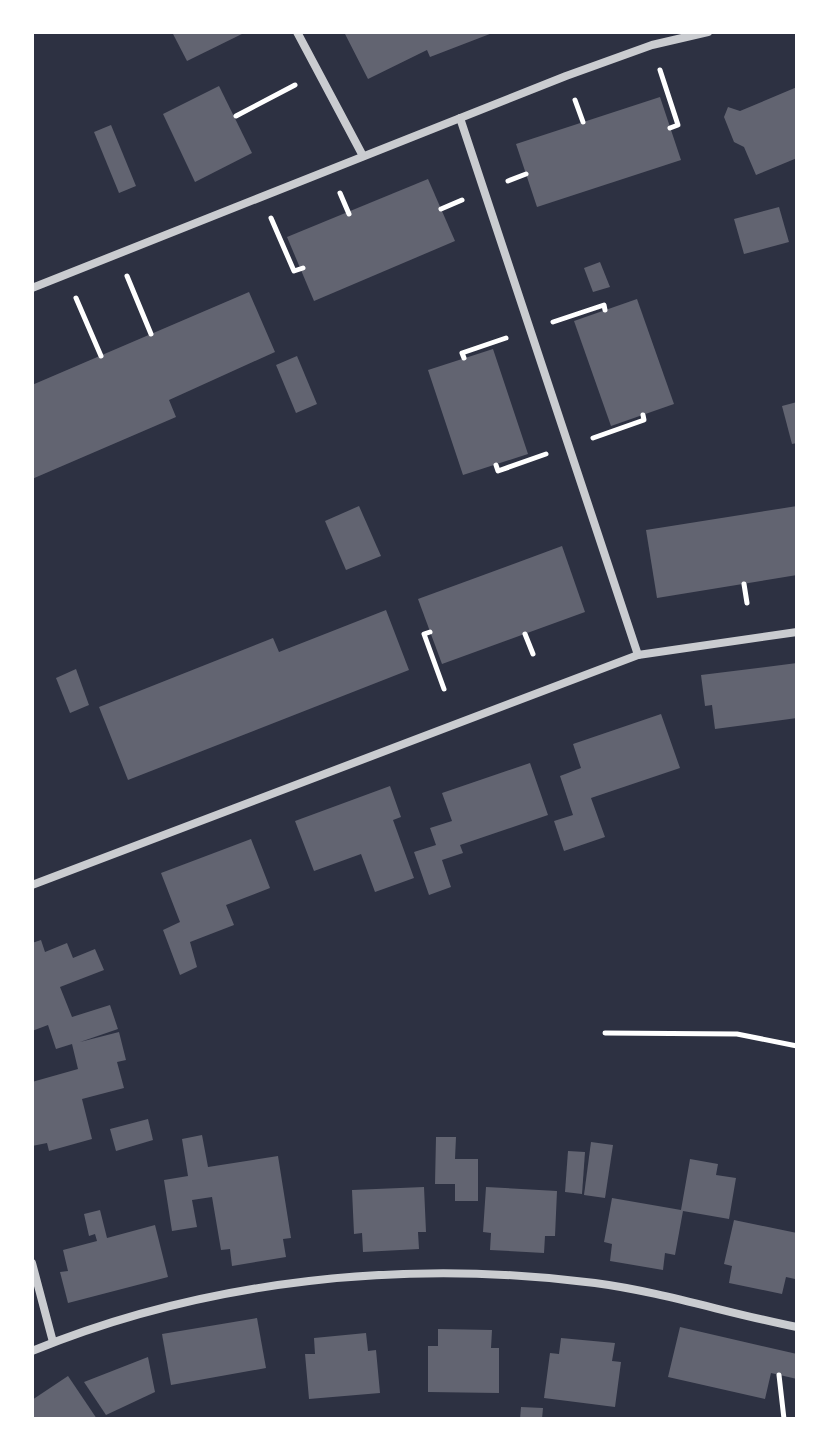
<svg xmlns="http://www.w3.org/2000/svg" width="829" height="1451" font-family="'Golos Text',sans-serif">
<rect width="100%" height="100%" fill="#2d3142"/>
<!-- building -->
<g fill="#626471">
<polygon points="172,32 246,32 187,61"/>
<polygon points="344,32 495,32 430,57 427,50 368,79"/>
<polygon points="219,86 252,153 195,182 163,114"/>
<polygon points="797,87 797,158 756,175 744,147 734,142 724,117 728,107 740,111"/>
<polygon points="660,97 681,160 537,207 516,144"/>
<polygon points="111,125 136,186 119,193 94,132"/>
<polygon points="428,179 455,241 314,301 287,237"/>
<polygon points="779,207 789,242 744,254 734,219"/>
<polygon points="600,262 610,287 593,292 584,268"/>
<polygon points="249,292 275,352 169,400 176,417 32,479 32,385"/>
<polygon points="637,299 674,404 611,426 574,321"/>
<polygon points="493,349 528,454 463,475 428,370"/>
<polygon points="297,356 317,404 296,413 276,365"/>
<polygon points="797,402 797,443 792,444 782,406"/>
<polygon points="359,506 381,556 346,570 325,521"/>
<polygon points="797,506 797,575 657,598 646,530"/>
<polygon points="562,546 585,612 442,664 418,599"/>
<polygon points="386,610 409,670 128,780 99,707 273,638 279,652"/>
<polygon points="797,663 797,718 715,729 712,705 705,706 701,675"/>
<polygon points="76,669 89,705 70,713 56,678"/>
<polygon points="661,714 680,768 591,798 605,837 564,851 554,821 573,815 560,776 581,768 573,744"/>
<polygon points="530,763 548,815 460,845 463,853 442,860 451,887 429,895 414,852 436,845 430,828 452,821 442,793"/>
<polygon points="390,786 401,817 393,820 414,878 375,892 361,854 314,871 295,821"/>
<polygon points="251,839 270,888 226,905 234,925 190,942 197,967 180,975 163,930 180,922 161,873"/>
<polygon points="41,940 45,952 67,943 73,958 95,949 104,970 60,987 72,1017 110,1005 118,1029 80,1042 119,1032 126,1060 117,1062 124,1088 82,1099 92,1139 49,1151 47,1143 32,1146 32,1082 78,1069 72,1044 56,1049 48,1025 32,1031 32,943"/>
<polygon points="148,1119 153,1140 116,1151 110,1129"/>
<polygon points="202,1135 208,1167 278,1156 291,1238 283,1239 286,1257 232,1266 230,1249 221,1250 212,1197 192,1200 197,1227 172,1231 164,1180 188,1176 182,1139"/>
<polygon points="436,1137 456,1137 455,1159 478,1159 478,1201 455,1201 455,1184 435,1184"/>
<polygon points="591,1142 613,1145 605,1198 584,1195"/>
<polygon points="568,1151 585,1152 582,1194 565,1192"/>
<polygon points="690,1159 718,1164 716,1175 736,1178 729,1219 683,1211 675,1255 665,1253 663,1270 610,1261 612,1244 604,1242 612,1198 681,1210"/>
<polygon points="424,1187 426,1232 418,1232 419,1249 363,1252 362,1233 354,1234 352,1190"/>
<polygon points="486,1187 557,1191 555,1236 545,1236 544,1253 490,1250 491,1233 483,1232"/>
<polygon points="100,1210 107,1238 155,1225 168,1277 68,1303 60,1272 68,1271 63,1250 97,1241 95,1234 89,1236 84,1214"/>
<polygon points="734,1220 797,1233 795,1279 786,1277 782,1294 729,1283 732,1266 724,1264"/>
<polygon points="257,1318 266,1368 171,1385 162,1334"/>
<polygon points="680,1327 797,1354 797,1379 771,1373 765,1399 668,1377"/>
<polygon points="438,1329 492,1330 491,1348 499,1348 499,1393 428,1392 428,1346 438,1346"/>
<polygon points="366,1333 368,1351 376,1350 380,1393 309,1399 305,1354 315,1354 314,1338"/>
<polygon points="561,1338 615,1343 612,1361 621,1362 615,1407 544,1398 550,1353 559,1354"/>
<polygon points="148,1357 155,1392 106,1415 84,1382"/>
<polygon points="68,1376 97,1419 32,1419 32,1400"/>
<polygon points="521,1407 543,1408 542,1419 520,1419"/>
</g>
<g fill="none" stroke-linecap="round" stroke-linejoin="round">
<!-- path -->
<g stroke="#fff" stroke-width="5">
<polyline points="660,70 678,125 670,128"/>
<polyline points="575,100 583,122"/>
<polyline points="236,116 295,85"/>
<polyline points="508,181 526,174"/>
<polyline points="340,193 349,214"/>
<polyline points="441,209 462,200"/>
<polyline points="271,218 294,271 303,268"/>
<polyline points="127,276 151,334"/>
<polyline points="76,298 101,356"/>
<polyline points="553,322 604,305 605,310"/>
<polyline points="464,358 462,353 506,338"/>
<polyline points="593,438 644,420 643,415"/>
<polyline points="496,465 498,471 546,454"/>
<polyline points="744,584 747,603"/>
<polyline points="430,632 424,634 444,689"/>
<polyline points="525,634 533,654"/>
<polyline points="605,1033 737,1034 797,1046"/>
<polyline points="779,1375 784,1419"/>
</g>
<!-- minor -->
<g stroke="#caccd0" stroke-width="8">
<polyline points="297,32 363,156"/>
<polyline points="460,118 638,655"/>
<polyline points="32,288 566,76 652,45 708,32"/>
<polyline points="32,885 638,655 797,632"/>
<polyline points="32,1263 53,1342"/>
<path d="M32,1351C208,1279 407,1259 595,1283C663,1292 730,1314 797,1327"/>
</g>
</g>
<!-- border -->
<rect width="829" height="1451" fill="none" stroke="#ffffff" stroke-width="68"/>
</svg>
